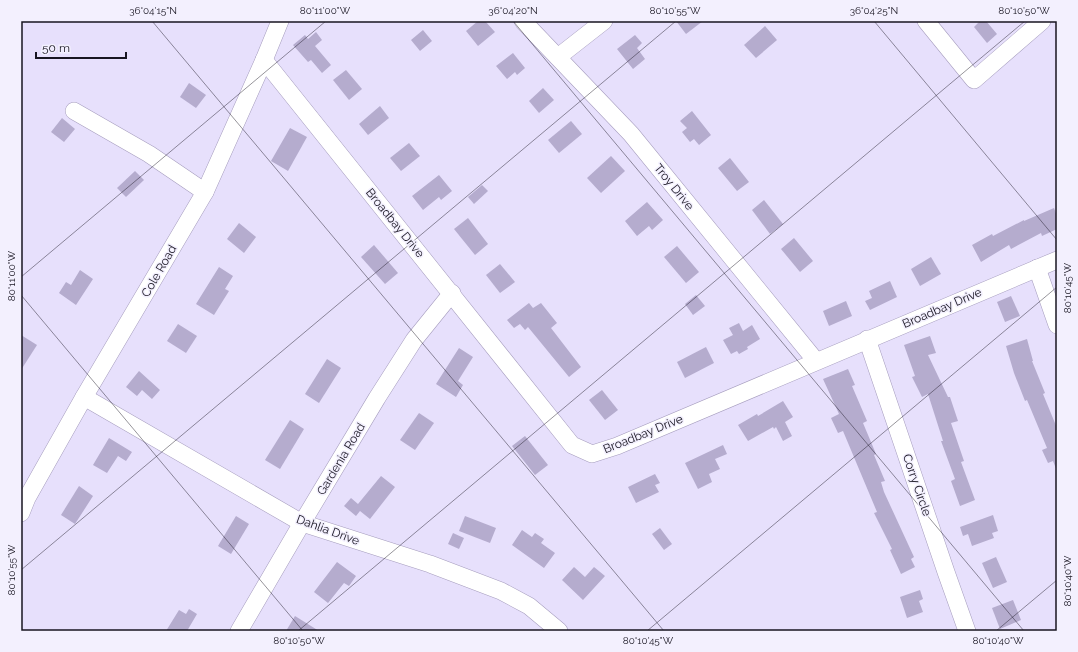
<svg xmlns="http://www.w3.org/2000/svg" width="1078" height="652" font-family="Raleway,sans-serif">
<rect width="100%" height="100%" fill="#e7e0fc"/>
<!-- building -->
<g fill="#b5acce">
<polygon points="478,21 485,21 495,32 478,46 466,31"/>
<polygon points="676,21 703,21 686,34"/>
<polygon points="980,21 986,21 997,34 987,43 974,27"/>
<polygon points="765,26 777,40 756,58 744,45"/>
<polygon points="423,30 432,41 420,51 411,40"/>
<polygon points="316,32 322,40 315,46 331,65 322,73 311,60 308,62 293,45 305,35 308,39"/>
<polygon points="635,35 642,43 637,48 645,59 633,69 617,49"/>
<polygon points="513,53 525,68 517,75 515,72 507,79 496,66"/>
<polygon points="346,70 362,89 349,100 333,80"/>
<polygon points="189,83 206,95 196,108 180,97"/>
<polygon points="543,88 554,100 539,113 529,101"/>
<polygon points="380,106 389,118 368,135 359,124"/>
<polygon points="692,111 711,135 699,145 694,139 690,142 682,132 687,128 680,121"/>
<polygon points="62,118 75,129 64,142 51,132"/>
<polygon points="571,121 582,134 559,153 548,140"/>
<polygon points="290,128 307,137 288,171 271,161"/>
<polygon points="409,143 420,156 401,171 390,158"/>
<polygon points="611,156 625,171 601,193 587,178"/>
<polygon points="730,158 749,182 737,191 718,168"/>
<polygon points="135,171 144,180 126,197 117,188"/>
<polygon points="439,175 452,191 441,200 439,197 423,210 412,196"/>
<polygon points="482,185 488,191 474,204 468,197"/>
<polygon points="764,200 783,224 770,234 752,210"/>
<polygon points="647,202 663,220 652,230 649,226 637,236 625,221"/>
<polygon points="1054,208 1057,216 1057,229 1042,236 1041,233 1011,249 1009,245 981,262 972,245 992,234 993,236 1024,220 1024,221"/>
<polygon points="468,218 488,244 475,255 454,229"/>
<polygon points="239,223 256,237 244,253 227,239"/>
<polygon points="794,238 813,261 800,272 781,249"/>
<polygon points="374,245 398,273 385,284 361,257"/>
<polygon points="677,246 699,272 686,283 664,257"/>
<polygon points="931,257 941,274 920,286 911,269"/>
<polygon points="500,264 515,282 500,293 486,275"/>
<polygon points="219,267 233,276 225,289 229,291 214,315 196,304"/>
<polygon points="80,270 93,279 76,305 59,293 66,282 71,285"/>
<polygon points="890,281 897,297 870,310 865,301 872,298 869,291"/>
<polygon points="696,295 705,306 693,315 685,304"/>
<polygon points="1011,296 1020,316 1005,322 997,302"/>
<polygon points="846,301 852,316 829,326 823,311"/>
<polygon points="529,303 533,308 541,303 557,323 551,328 581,367 569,377 528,327 525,330 520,324 514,328 507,320"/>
<polygon points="739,323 743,331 752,325 760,339 747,347 748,349 739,354 737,351 731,354 723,340 733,335 729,328"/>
<polygon points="178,324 197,336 186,353 167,341"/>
<polygon points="21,335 37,345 21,370"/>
<polygon points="930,336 936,353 928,355 948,397 950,397 958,421 951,423 964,461 961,462 975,500 960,506 951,481 955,479 941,441 943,441 928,394 922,397 912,377 915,376 904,345"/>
<polygon points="1027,339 1033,361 1032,361 1045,393 1043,394 1057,428 1057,471 1053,461 1048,463 1042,450 1047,448 1027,400 1025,401 1014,373 1006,346"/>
<polygon points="706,347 714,363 685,378 677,362"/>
<polygon points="459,348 473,357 458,381 463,385 456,397 436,384"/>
<polygon points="327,359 341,368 319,403 305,394"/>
<polygon points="848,369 855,385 852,386 867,421 863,423 876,454 874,455 885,481 881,482 884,492 914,557 911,559 915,567 901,574 890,550 892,549 874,513 877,512 843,431 838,433 831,418 839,414 823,379"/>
<polygon points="139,371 160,390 152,399 142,390 137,396 126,387"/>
<polygon points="602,390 618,410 605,420 589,400"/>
<polygon points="783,401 793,417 785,422 792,436 783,441 776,427 774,429 773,427 748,441 738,425 757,414 758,416"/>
<polygon points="419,413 434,423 415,450 400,440"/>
<polygon points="290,420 304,429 280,469 265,460"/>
<polygon points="525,436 548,465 535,475 512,446"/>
<polygon points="109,438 132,452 126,461 118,456 107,473 93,465"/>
<polygon points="723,445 727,454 715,459 720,469 709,474 712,482 698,489 685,463"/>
<polygon points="655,474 660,483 655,485 659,492 636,503 628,487"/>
<polygon points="381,476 395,487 370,519 360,511 356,516 344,506 351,498 358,504"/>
<polygon points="79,486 93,496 75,524 61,515"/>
<polygon points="993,515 998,531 992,533 994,538 972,546 968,534 963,536 960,527"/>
<polygon points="236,516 249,524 231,554 218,546"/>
<polygon points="465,516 496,528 490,543 459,531"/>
<polygon points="660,528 672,544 664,550 652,534"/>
<polygon points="522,530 532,537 535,533 544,539 541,543 555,553 544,568 512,545"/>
<polygon points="453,533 464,538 459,549 448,544"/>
<polygon points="996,557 1007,582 993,588 982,563"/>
<polygon points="337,562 356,576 349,586 344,583 328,603 314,592"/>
<polygon points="574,567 585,577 594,567 605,576 583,600 562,580"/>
<polygon points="920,590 923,599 919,601 923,612 907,618 900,597"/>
<polygon points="1013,600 1021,620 1000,629 992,608"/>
<polygon points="189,609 197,614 187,631 166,631 179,610 186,614"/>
<polygon points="295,616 319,631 286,631"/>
</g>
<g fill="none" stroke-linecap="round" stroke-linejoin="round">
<defs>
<g id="minor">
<polyline points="523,21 631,134 816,361"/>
<polyline points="926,21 974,80 1042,21"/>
<polyline points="558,57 604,21"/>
<polyline points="264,60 572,445 592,454 617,446 1057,260"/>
<polyline points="74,111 149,154 205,192"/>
<polyline points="1037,268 1057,325"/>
<polyline points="867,339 946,572 967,631"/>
<polyline points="84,397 302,523 430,564 501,591 529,606 559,631"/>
<polyline points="21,513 27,498 84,397 205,192 264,60 280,21"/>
<polyline points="239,631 302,523 377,398 414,340 452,293"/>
</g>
</defs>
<!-- minor casing -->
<use href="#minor" stroke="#a69dbe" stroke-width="18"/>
<!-- minor -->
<use href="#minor" stroke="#fff" stroke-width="17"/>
</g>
<!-- ticks -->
<path fill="none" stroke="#181521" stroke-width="1" stroke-opacity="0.45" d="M152,21L664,631M513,21L1024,631M874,21L1057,240M21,277L326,21M21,295L303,631M21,570L676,21M298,631L1025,21M647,631L1057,287M996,631L1057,580"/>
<g text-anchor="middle" stroke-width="3" stroke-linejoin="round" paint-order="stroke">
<!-- street labels -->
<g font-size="12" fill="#181521" stroke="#f3f0fe">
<text transform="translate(674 187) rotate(51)" y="4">Troy Drive</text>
<text transform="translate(395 223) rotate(51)" y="4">Broadbay Drive</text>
<text transform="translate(159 271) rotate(-60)" y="4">Cole Road</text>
<text transform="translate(942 308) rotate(-23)" y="4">Broadbay Drive</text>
<text transform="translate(643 434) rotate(-22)" y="4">Broadbay Drive</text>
<text transform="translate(341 459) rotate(-59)" y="4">Gardenia Road</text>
<text transform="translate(917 485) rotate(71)" y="4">Corry Circle</text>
<text transform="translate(328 530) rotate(20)" y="4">Dahlia Drive</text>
</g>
</g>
<!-- border -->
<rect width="1078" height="652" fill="none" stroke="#f3f0fe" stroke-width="44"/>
<!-- scale -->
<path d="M36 52v6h90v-6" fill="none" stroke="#181521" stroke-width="2"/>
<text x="42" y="52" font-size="12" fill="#181521" stroke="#f3f0fe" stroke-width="3" paint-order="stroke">50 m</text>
<rect x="22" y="22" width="1034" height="608" fill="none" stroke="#181521" stroke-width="1.5"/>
<g font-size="10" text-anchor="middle" fill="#181521">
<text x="153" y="14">36°04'15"N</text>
<text x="325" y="14">80°11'00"W</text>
<text x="513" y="14">36°04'20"N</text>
<text x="675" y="14">80°10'55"W</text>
<text x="874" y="14">36°04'25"N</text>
<text x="1024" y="14">80°10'50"W</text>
<text transform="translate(11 276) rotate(-90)" y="4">80°11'00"W</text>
<text transform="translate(1067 288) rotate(-90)" y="4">80°10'45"W</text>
<text transform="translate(11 570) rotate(-90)" y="4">80°10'55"W</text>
<text transform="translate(1067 581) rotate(-90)" y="4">80°10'40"W</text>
<text x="299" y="644">80°10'50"W</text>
<text x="648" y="644">80°10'45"W</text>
<text x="998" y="644">80°10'40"W</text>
</g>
</svg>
